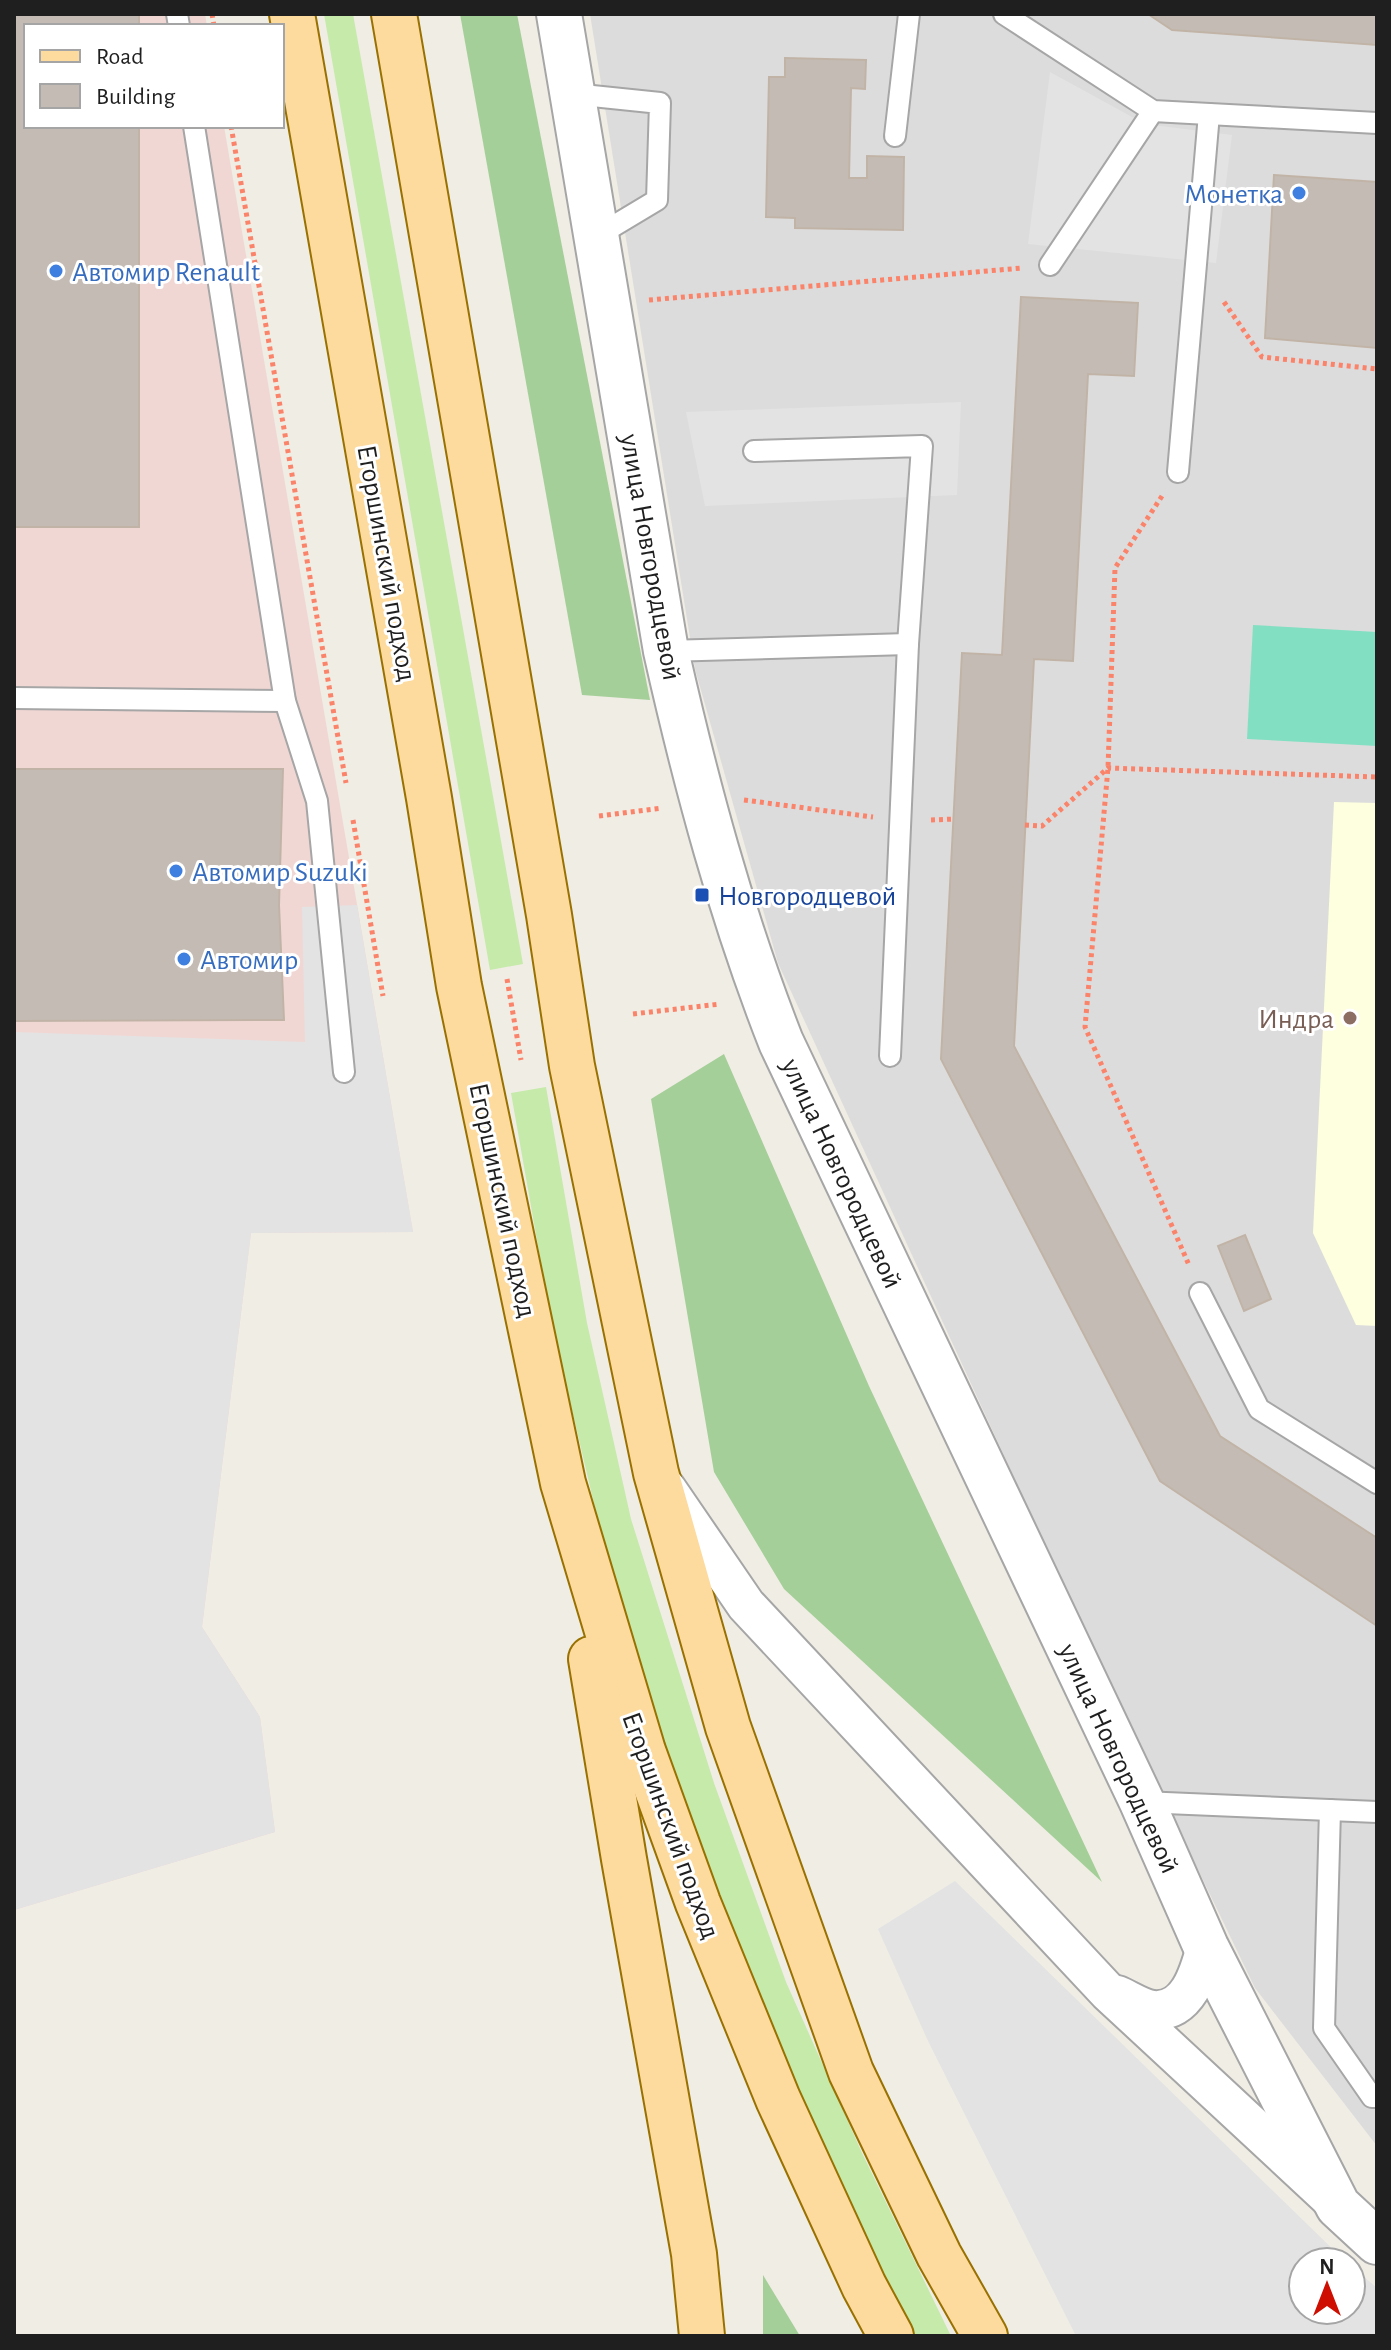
<svg xmlns="http://www.w3.org/2000/svg" width="1391" height="2350" font-family="'Alegreya Sans',sans-serif">
<rect width="100%" height="100%" fill="#f0ede5"/>
<!-- residential -->
<polygon fill="#dddcdc" points="590,14 1377,14 1377,2146 1255,1988 1112,1691 778,963 695,669"/>
<!-- commercial -->
<polygon fill="#f1d7d4" points="14,14 205,14 207,26 26,26 26,126 224,126 413,1232 251,1233 202,1627 260,1717 275,1832 14,1910"/>
<!-- education -->
<polygon fill="#fdffde" points="1334,802 1377,803 1377,1326 1356,1325 1313,1233"/>
<!-- grass -->
<g fill="#c5eaaa">
<polygon points="324,14 353,14 523,964 490,970"/>
<polygon points="546,1087 587,1323 631,1519 714,1783 786,1982 862,2153 951,2336 913,2336 833,2172 756,1999 680,1795 600,1529 552,1325 511,1093"/>
</g>
<!-- forest -->
<g fill="#a5cf99">
<polygon points="460,14 517,14 650,700 582,695"/>
<polygon points="724,1054 869,1386 1102,1882 784,1589 714,1472 651,1099"/>
<polygon points="763,2275 800,2336 763,2336"/>
</g>
<!-- pitch -->
<polygon fill="#82dfc2" points="1253,625 1377,632 1377,746 1247,739"/>
<!-- parking -->
<g fill="#e3e3e3">
<polygon points="1050,72 1145,124 1232,135 1216,263 1028,244"/>
<polygon points="961,402 957,495 705,506 686,412"/>
<polygon points="357,905 413,1232 251,1233 202,1627 260,1717 275,1832 14,1910 14,1032 305,1042 302,907"/>
<polygon points="955,1881 1346,2262 1303,2262 1303,2310 1351,2310 1351,2266 1377,2288 1377,2336 1076,2336 928,2041 878,1929"/>
</g>
<!-- building -->
<g fill="#c4bcb4" stroke="#c1b4a7" stroke-width="2">
<polygon points="14,14 139,14 139,26 26,26 26,126 139,126 139,527 14,527"/>
<polygon points="1148,14 1377,14 1377,45 1172,30"/>
<polygon points="785,58 866,60 865,89 851,88 849,178 867,178 867,156 904,157 903,230 795,228 795,218 766,217 769,77 785,77"/>
<polygon points="1274,175 1377,182 1377,348 1265,338"/>
<polygon points="1021,297 1138,303 1134,376 1088,374 1073,661 1034,659 1014,1046 1220,1436 1377,1538 1377,1626 1160,1481 941,1059 962,653 1002,655"/>
<polygon points="14,769 283,769 279,905 284,1020 14,1021"/>
<polygon points="1245,1235 1271,1299 1244,1311 1218,1246"/>
</g>
<g fill="none" stroke-linecap="round" stroke-linejoin="round">
<defs>
<g id="service">
<polyline points="177,14 179,26"/>
<polyline points="1004,14 1153,111 1377,123"/>
<polyline points="573,94 660,103 657,200 597,236"/>
<polyline points="194,126 285,701 317,801 344,1072"/>
<polyline points="895,136 909,14"/>
<polyline points="1050,265 1153,111"/>
<polyline points="754,451 922,446 908,644 890,1056"/>
<polyline points="1178,472 1209,114"/>
<polyline points="666,651 908,644"/>
<polyline points="14,698 285,701"/>
<polyline points="1200,1293 1259,1409 1377,1483"/>
<polyline points="1142,1802 1377,1812"/>
<polyline points="1330,1810 1324,2028 1372,2097 1377,2097"/>
</g>
<g id="minor">
<polyline points="666,1488 746,1605 1108,1992 1330,2198"/>
<path d="M1117,1995C1127,1999 1142,2009 1153,2010C1188,2013 1199,1973 1206,1947"/>
</g>
<path id="tertiary" d="M559,14L666,651C696,784 731,915 781,1042L1142,1802L1206,1947L1338,2206L1377,2242"/>
<g id="primary">
<polyline points="292,14 429,798 459,986 563,1483 643,1751 698,1903 778,2099 864,2286 891,2336"/>
<polyline points="394,14 549,915 572,1066 656,1473 728,1727 851,2072 939,2255 985,2336"/>
<polyline points="591,1659 624,1859 694,2254 702,2336"/>
</g>
</defs>
<!-- service casing -->
<use href="#service" stroke="#a6a6a6" stroke-width="24"/>
<!-- minor casing -->
<use href="#minor" stroke="#a6a6a6" stroke-width="42"/>
<!-- tertiary casing -->
<use href="#tertiary" stroke="#a6a6a6" stroke-width="48"/>
<!-- primary casing -->
<use href="#primary" stroke="#997100" stroke-width="48"/>
<!-- path -->
<g stroke="#fb836a" stroke-width="5" stroke-dasharray="4 4" stroke-linecap="butt">
<polyline points="212,14 214,26"/>
<polyline points="231,126 346,783"/>
<polyline points="649,300 1022,268"/>
<polyline points="1224,302 1262,357 1377,369"/>
<polyline points="1162,496 1115,568 1108,768 1085,1027 1189,1265"/>
<polyline points="744,800 873,817"/>
<polyline points="599,816 662,808"/>
<polyline points="353,820 383,996"/>
<polyline points="931,820 954,819"/>
<polyline points="1025,825 1042,826 1108,768 1377,777"/>
<polyline points="507,979 521,1060"/>
<polyline points="633,1014 720,1004"/>
</g>
<!-- service -->
<use href="#service" stroke="#fff" stroke-width="20"/>
<!-- minor -->
<use href="#minor" stroke="#fff" stroke-width="38"/>
<!-- tertiary -->
<use href="#tertiary" stroke="#fff" stroke-width="44"/>
<!-- primary -->
<use href="#primary" stroke="#fdda9d" stroke-width="44"/>
</g>
<!-- markers -->
<g fill="#3f7fe0" stroke="#fff" stroke-width="3">
<circle cx="1299" cy="193" r="8"/>
<circle cx="56" cy="271" r="8"/>
<circle cx="176" cy="871" r="8"/>
<circle cx="184" cy="959" r="8"/>
</g>
<rect fill="#1a4fb4" stroke="#fff" stroke-width="3" x="694" y="887" width="16" height="16" rx="4"/>
<circle fill="#8d6e63" stroke="#fff" stroke-width="3" cx="1350" cy="1018" r="8"/>
<g text-anchor="middle" stroke-width="6" stroke-linejoin="round" paint-order="stroke">
<!-- shop labels -->
<g font-size="28" fill="#366cbe" stroke="#fff" text-anchor="start">
<text x="1283" y="203" text-anchor="end">Монетка</text>
<text x="72" y="281">Автомир Renault</text>
<text x="192" y="881">Автомир Suzuki</text>
<text x="200" y="969">Автомир</text>
</g>
<!-- street labels -->
<g font-size="28" fill="#1f1f1f" stroke="#fff">
<text transform="translate(652 557) rotate(80)" y="10">улица Новгородцевой</text>
<text transform="translate(388 563) rotate(80)" y="10">Егоршинский подход</text>
<text transform="translate(843 1173) rotate(65)" y="10">улица Новгородцевой</text>
<text transform="translate(504 1200) rotate(78)" y="10">Егоршинский подход</text>
<text transform="translate(1120 1758) rotate(65)" y="10">улица Новгородцевой</text>
<text transform="translate(672 1825) rotate(70)" y="10">Егоршинский подход</text>
</g>
<!-- transit labels -->
<g font-size="28" fill="#164399" stroke="#fff" text-anchor="start">
<text x="718" y="905">Новгородцевой</text>
</g>
<!-- education labels -->
<g font-size="28" fill="#785e54" stroke="#fff" text-anchor="end">
<text x="1334" y="1028">Индра</text>
</g>
</g>
<!-- border -->
<rect width="1391" height="2350" fill="none" stroke="#1f1f1f" stroke-width="32"/>
<!-- legend -->
<rect x="24" y="24" width="260" height="104" fill="#ffffff" stroke="#a5a5a5" stroke-width="2"/>
<rect x="40" y="50" width="40" height="12" fill="#fdda9d" stroke="#a5a5a5" stroke-width="2"/>
<text x="96" y="64" font-size="24" fill="#1f1f1f">Road</text>
<rect x="40" y="84" width="40" height="24" fill="#c4bcb4" stroke="#a5a5a5" stroke-width="2"/>
<text x="96" y="104" font-size="24" fill="#1f1f1f">Building</text>
<!-- north arrow -->
<g transform="translate(1327 2286)"><circle r="38" fill="#ffffff" stroke="#a5a5a5" stroke-width="2"/>
<path d="M0-6L14 30L0 20L-14 30Z" fill="#cd0e00"/>
<text y="-12" font-size="22" font-weight="bold" text-anchor="middle" fill="#1f1f1f">N</text>
</g>
</svg>
